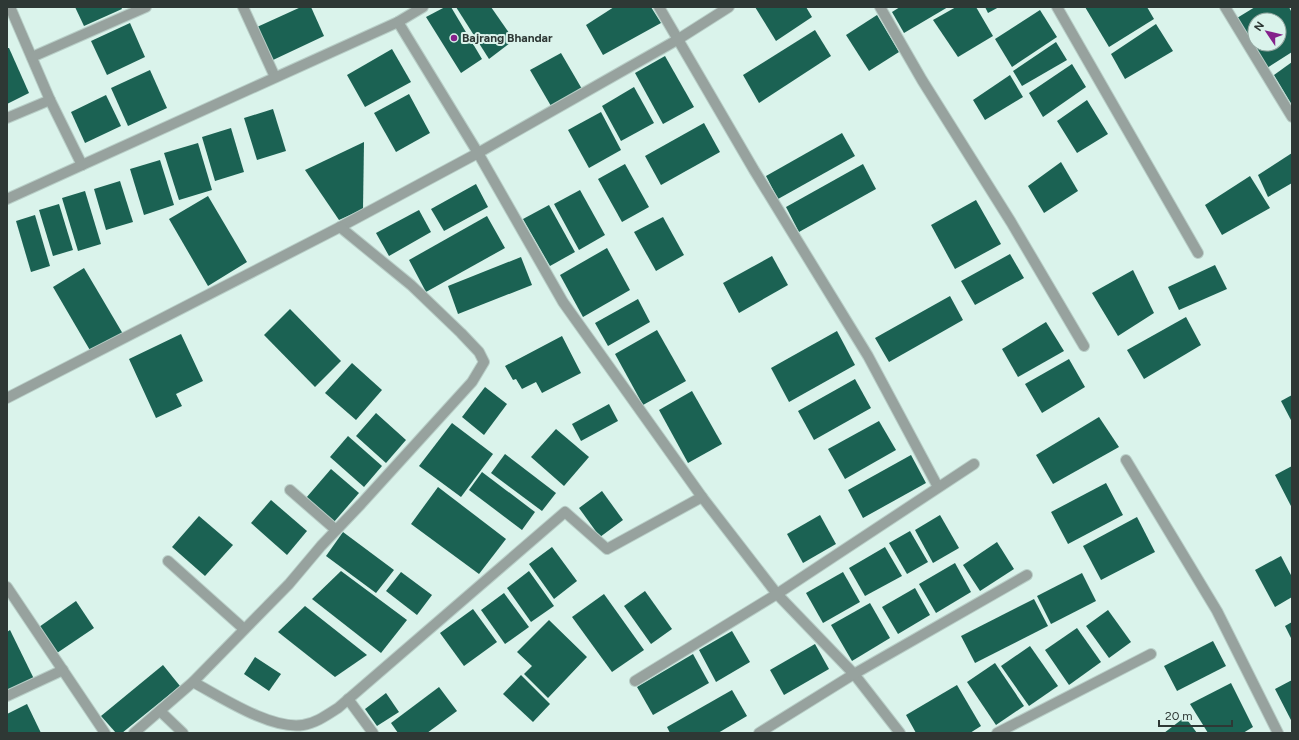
<svg xmlns="http://www.w3.org/2000/svg" width="1299" height="740" font-family="Figtree,sans-serif">
<rect width="100%" height="100%" fill="#daf3eb"/>
<!-- building -->
<g fill="#1b6253" fill-rule="evenodd">
<polygon points="75,7 121,7 122,9 84,26"/>
<polygon points="301,7 311,7 324,36 273,60 257,27"/>
<polygon points="445,7 451,7 482,59 461,73 426,17"/>
<polygon points="456,7 491,7 514,40 489,59"/>
<polygon points="614,7 651,7 661,23 603,55 586,25"/>
<polygon points="755,7 806,7 812,17 776,41"/>
<polygon points="900,7 948,7 904,33 892,12"/>
<polygon points="956,7 976,7 993,36 958,57 933,20"/>
<polygon points="985,7 999,7 988,13"/>
<polygon points="1085,7 1147,7 1154,19 1109,47"/>
<path d="M1255,7H1289L1292,13V52L1267,68L1237,18ZM1255,20H1279V44H1255Z"/>
<polygon points="1040,10 1057,37 1012,67 995,39"/>
<polygon points="877,15 899,52 869,71 846,35"/>
<polygon points="130,23 145,57 107,75 91,41"/>
<polygon points="1156,24 1173,51 1125,79 1111,54"/>
<polygon points="815,30 831,56 759,103 743,75"/>
<polygon points="1056,42 1067,60 1022,86 1013,71"/>
<polygon points="7,48 9,48 29,93 7,104"/>
<polygon points="392,49 411,82 365,107 347,75"/>
<polygon points="561,53 582,89 551,106 530,70"/>
<polygon points="665,56 694,107 663,124 635,73"/>
<polygon points="1292,62 1292,105 1274,75"/>
<polygon points="1072,64 1086,87 1043,117 1029,93"/>
<polygon points="150,70 167,108 128,126 111,88"/>
<polygon points="1010,75 1023,97 985,120 973,100"/>
<polygon points="634,87 654,123 621,141 602,106"/>
<polygon points="409,94 430,133 396,152 374,113"/>
<polygon points="106,95 121,126 85,143 71,112"/>
<polygon points="1087,100 1108,134 1077,153 1057,121"/>
<polygon points="273,109 286,151 257,160 244,118"/>
<polygon points="601,112 621,150 589,168 568,130"/>
<polygon points="704,123 720,152 661,185 645,156"/>
<polygon points="231,128 244,172 215,181 202,137"/>
<polygon points="842,133 855,156 778,199 766,176"/>
<polygon points="364,142 363,209 339,220 305,170"/>
<polygon points="198,143 212,190 179,200 164,153"/>
<polygon points="1292,153 1292,183 1268,197 1258,175"/>
<polygon points="160,160 174,205 144,215 130,169"/>
<polygon points="1061,162 1078,191 1044,213 1028,186"/>
<polygon points="625,164 649,207 622,222 598,179"/>
<polygon points="863,164 876,189 799,232 786,207"/>
<polygon points="1250,176 1270,208 1222,235 1205,205"/>
<polygon points="120,181 133,222 106,230 94,189"/>
<polygon points="476,184 488,207 444,231 431,209"/>
<polygon points="580,190 605,235 579,250 554,204"/>
<polygon points="85,191 101,244 78,251 62,198"/>
<polygon points="208,196 247,262 208,286 169,219"/>
<polygon points="976,200 1001,244 955,269 931,225"/>
<polygon points="59,204 73,250 53,256 39,210"/>
<polygon points="549,205 575,252 550,266 523,219"/>
<polygon points="419,210 431,232 389,256 376,233"/>
<polygon points="35,215 50,266 31,272 16,221"/>
<polygon points="487,216 505,248 426,292 409,260"/>
<polygon points="663,217 684,255 656,271 634,232"/>
<polygon points="607,248 630,290 583,317 560,275"/>
<polygon points="1010,254 1024,278 975,305 961,281"/>
<polygon points="772,256 788,285 739,313 723,283"/>
<polygon points="521,257 532,285 458,314 448,286"/>
<polygon points="1215,265 1227,289 1179,310 1168,287"/>
<polygon points="84,268 123,334 91,352 53,287"/>
<polygon points="1133,270 1154,313 1118,336 1092,293"/>
<polygon points="950,296 963,320 889,362 875,338"/>
<polygon points="638,299 650,322 608,346 595,323"/>
<polygon points="290,309 341,361 315,387 264,335"/>
<polygon points="1186,317 1201,345 1144,379 1127,350"/>
<polygon points="1046,322 1064,351 1018,377 1002,349"/>
<polygon points="657,330 686,381 643,405 615,354"/>
<polygon points="837,331 855,365 789,402 771,368"/>
<polygon points="181,334 203,381 176,394 182,406 156,418 129,359"/>
<polygon points="562,336 581,373 542,393 536,382 522,389 516,379 513,380 505,366"/>
<polygon points="1069,359 1085,387 1042,413 1025,384"/>
<polygon points="352,363 382,390 356,420 325,393"/>
<polygon points="855,379 871,408 814,440 798,411"/>
<polygon points="485,387 507,404 484,435 462,417"/>
<polygon points="692,391 722,444 688,463 659,410"/>
<polygon points="1292,395 1292,422 1281,401"/>
<polygon points="609,404 618,421 581,441 572,424"/>
<polygon points="376,413 406,440 386,463 356,436"/>
<polygon points="1099,417 1119,447 1053,484 1036,455"/>
<polygon points="879,421 896,450 845,479 828,449"/>
<polygon points="452,423 493,454 461,497 419,466"/>
<polygon points="556,429 589,457 564,486 531,457"/>
<polygon points="348,436 382,466 364,487 330,457"/>
<polygon points="505,454 556,493 542,511 491,473"/>
<polygon points="911,455 926,483 863,518 848,490"/>
<polygon points="1292,466 1292,508 1275,475"/>
<polygon points="331,469 359,493 334,522 306,498"/>
<polygon points="482,472 535,512 522,530 469,490"/>
<polygon points="1106,483 1123,515 1068,544 1051,512"/>
<polygon points="438,487 506,539 479,574 411,524"/>
<polygon points="602,491 623,520 600,537 579,508"/>
<polygon points="271,500 307,531 287,555 251,523"/>
<polygon points="820,515 836,544 803,563 787,534"/>
<polygon points="940,515 959,548 933,563 915,530"/>
<polygon points="199,516 233,545 205,576 172,547"/>
<polygon points="1137,517 1155,552 1101,580 1083,546"/>
<polygon points="910,531 928,562 907,574 889,543"/>
<polygon points="343,532 394,570 376,593 326,556"/>
<polygon points="997,542 1014,569 980,591 963,565"/>
<polygon points="552,547 577,581 554,599 529,564"/>
<polygon points="885,547 902,576 865,596 849,568"/>
<polygon points="1281,556 1292,577 1292,597 1275,607 1255,570"/>
<polygon points="955,563 971,592 936,613 919,584"/>
<polygon points="341,571 407,620 381,653 312,599"/>
<polygon points="529,571 554,606 531,622 507,588"/>
<polygon points="401,572 432,595 417,615 386,591"/>
<polygon points="843,572 860,602 823,623 806,593"/>
<polygon points="1082,573 1096,601 1051,624 1037,596"/>
<polygon points="915,588 930,615 898,634 882,607"/>
<polygon points="645,591 672,629 651,644 624,606"/>
<polygon points="504,593 529,627 505,644 481,610"/>
<polygon points="604,594 644,650 612,672 572,617"/>
<polygon points="1034,599 1048,626 975,663 961,636"/>
<polygon points="76,601 94,628 57,653 39,627"/>
<polygon points="870,603 890,638 852,661 831,625"/>
<polygon points="305,606 367,655 335,677 278,632"/>
<polygon points="473,609 497,642 464,666 440,633"/>
<polygon points="1108,610 1131,642 1109,658 1086,626"/>
<polygon points="549,620 587,657 548,698 524,674 532,666 517,652"/>
<polygon points="1292,622 1292,640 1285,626"/>
<polygon points="1077,628 1101,662 1069,685 1045,650"/>
<polygon points="10,630 35,681 7,695 7,632"/>
<polygon points="732,631 750,662 716,682 699,650"/>
<polygon points="1213,641 1226,666 1177,691 1164,666"/>
<polygon points="815,644 829,669 784,695 770,670"/>
<polygon points="1030,646 1058,686 1029,706 1001,666"/>
<polygon points="693,654 709,683 653,715 637,687"/>
<polygon points="255,657 281,674 269,691 244,674"/>
<polygon points="995,663 1024,706 996,725 967,682"/>
<polygon points="163,665 180,686 122,733 116,733 101,716"/>
<polygon points="521,675 550,704 533,722 503,694"/>
<polygon points="1292,680 1292,722 1275,689"/>
<polygon points="1231,683 1253,727 1243,733 1208,733 1190,704"/>
<polygon points="957,685 981,726 970,733 916,733 906,715"/>
<polygon points="439,687 457,711 427,733 398,733 391,723"/>
<polygon points="732,690 747,716 718,733 670,733 667,727"/>
<polygon points="386,693 399,712 377,726 365,709"/>
<polygon points="27,704 41,733 7,733 7,714"/>
<polygon points="1185,717 1197,733 1164,733"/>
</g>
<g fill="none" stroke-linecap="round" stroke-linejoin="round">
<defs>
<g id="minor">
<polyline points="10,7 50,100 82,165"/>
<polyline points="243,7 275,77"/>
<polyline points="659,7 754,170 868,356 938,487"/>
<polyline points="880,7 922,80 1011,222 1084,346"/>
<polyline points="1057,7 1198,253"/>
<polyline points="1225,7 1292,117"/>
<polyline points="398,22 478,153 563,302 702,497 777,594 854,674 900,733"/>
<polyline points="32,57 146,7"/>
<polyline points="7,118 50,100"/>
<polyline points="7,199 398,22 423,7"/>
<polyline points="7,398 340,227 478,153 677,40 729,7"/>
<polyline points="1126,460 1217,611 1278,733"/>
<polyline points="290,490 336,530"/>
<polyline points="168,561 244,629"/>
<polyline points="7,587 105,733"/>
<polyline points="635,681 777,594 974,464"/>
<path d="M193,682C221,697 271,730 303,725C316,723 327,715 338,708L565,512L607,549L702,497"/>
<polyline points="7,696 63,670"/>
<polyline points="348,699 373,733"/>
<polyline points="160,711 183,733"/>
<polyline points="134,733 193,682 289,584 321,546 361,504 472,382 484,362 479,352 461,333 411,285 340,227"/>
<polyline points="759,733 854,674 1027,575"/>
<polyline points="997,733 1151,654"/>
</g>
</defs>
<!-- minor casing -->
<use href="#minor" stroke="#b8cec7" stroke-width="12"/>
<!-- minor -->
<use href="#minor" stroke="#97a29e" stroke-width="10"/>
</g>
<!-- markers -->
<circle fill="#84218b" stroke="#daf3eb" stroke-width="1.5" cx="454" cy="38" r="4"/>
<g text-anchor="middle" stroke-width="4" stroke-linejoin="round" paint-order="stroke">
<!-- poi labels -->
<g font-size="12" font-weight="bold" fill="#2e3835" stroke="#daf3eb" text-anchor="start">
<text x="462" y="42">Bajrang Bhandar</text>
</g>
</g>
<!-- border -->
<rect width="1299" height="740" fill="none" stroke="#2e3835" stroke-width="16"/>
<!-- north arrow -->
<g transform="translate(1267 32) rotate(305)"><circle r="19" fill="#daf3eb" stroke="#95a8a2"/>
<path d="M0-3L7 15L0 10L-7 15Z" fill="#84218b"/>
<text y="-6" font-size="11" font-weight="bold" text-anchor="middle" fill="#2e3835">N</text>
</g>
<!-- scale -->
<path d="M1159 720v6h73v-6" fill="none" stroke="#2e3835" stroke-width="2"/>
<text x="1165" y="720" font-size="12" fill="#2e3835" stroke="#daf3eb" stroke-width="3" paint-order="stroke">20 m</text>
</svg>
